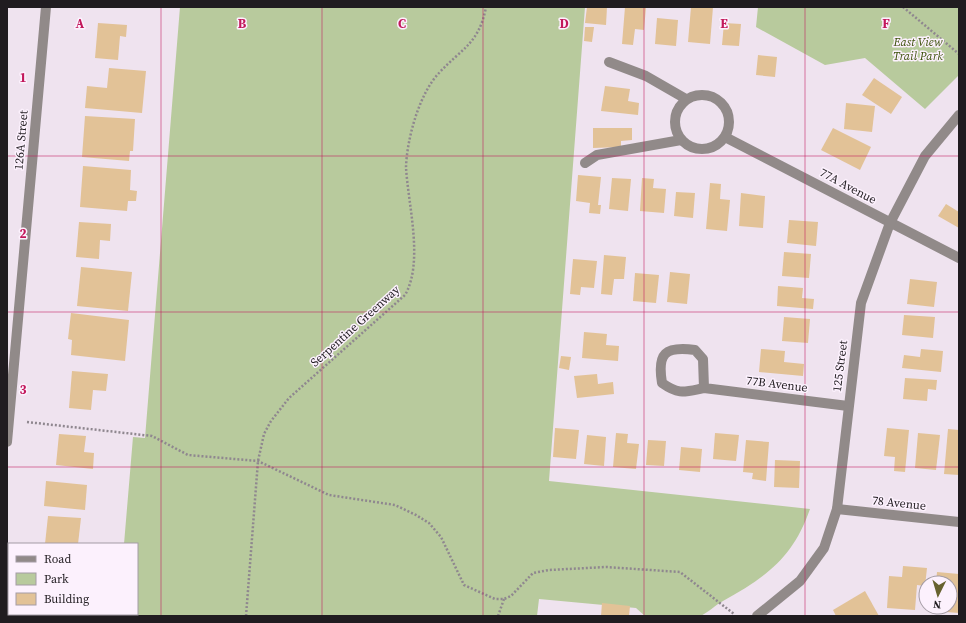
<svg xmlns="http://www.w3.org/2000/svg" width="966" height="623" font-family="'Source Serif 4',serif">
<rect width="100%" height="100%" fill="#efe3ef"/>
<!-- green -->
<g fill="#b8ca9d">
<path d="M180,7H585L549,481L810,509C793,558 766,577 723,601C717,604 706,614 700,616C694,618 655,616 645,616L636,608L539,599L537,616H117V614H137V544H124L133,437L145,438Z"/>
<polygon points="758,7 959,7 959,75 925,109 865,58 825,65 756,27"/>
</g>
<!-- building -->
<g fill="#e2c297">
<polygon points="587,7 607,7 606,25 585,23"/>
<polygon points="625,7 646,7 644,30 635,29 633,45 622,44"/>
<polygon points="691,7 713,7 710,44 688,42"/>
<polygon points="657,18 678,20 676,46 655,44"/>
<polygon points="98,23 127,25 126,37 120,36 118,60 95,58"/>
<polygon points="724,23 741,24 739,46 722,45"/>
<polygon points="585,27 594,27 592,42 584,41"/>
<polygon points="758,55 777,57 775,77 756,75"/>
<polygon points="109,68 146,71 142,113 85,108 87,86 107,88"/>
<polygon points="874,78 902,97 891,114 862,95"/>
<polygon points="605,86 630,89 628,101 639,103 638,115 601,111"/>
<polygon points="846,103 875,106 872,132 844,129"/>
<polygon points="85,116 135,119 133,151 130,151 129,161 82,157"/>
<polygon points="593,128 632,128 632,140 621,141 621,147 593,148"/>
<polygon points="833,128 871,147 860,170 821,150"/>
<polygon points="83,166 131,170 130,190 137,191 136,201 128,201 127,211 80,207"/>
<polygon points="578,175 601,177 598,205 601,205 600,214 589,213 590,203 576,201"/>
<polygon points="612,178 631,179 628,211 609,209"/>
<polygon points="642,178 654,179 653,188 666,189 664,213 640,211"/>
<polygon points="710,183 721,184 720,199 730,200 727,231 706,229"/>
<polygon points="676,192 695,193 693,218 674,216"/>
<polygon points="741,193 765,196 763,228 739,226"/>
<polygon points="946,204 959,212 959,228 938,216"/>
<polygon points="789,220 818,222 816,246 787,243"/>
<polygon points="79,222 111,224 110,241 100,240 99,259 76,257"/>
<polygon points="784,252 811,254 809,278 782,276"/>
<polygon points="604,255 626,257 624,279 614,279 612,295 601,294"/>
<polygon points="573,259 597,261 594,288 581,287 580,295 570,294"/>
<polygon points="81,267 132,272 128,311 77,306"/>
<polygon points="670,272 690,274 687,304 667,302"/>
<polygon points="635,273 659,275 656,303 633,301"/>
<polygon points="910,279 937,282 934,307 907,304"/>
<polygon points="778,286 803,288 802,298 814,299 813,309 777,306"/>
<polygon points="71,313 129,320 125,361 71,355 72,340 68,339"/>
<polygon points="904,315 935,317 933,338 902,335"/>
<polygon points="784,317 810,319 808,343 782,341"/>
<polygon points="584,332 607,334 606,345 619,346 618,361 582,358"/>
<polygon points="761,349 785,351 784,362 804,364 803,376 759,372"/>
<polygon points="921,349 943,351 941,372 902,368 904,355 920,357"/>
<polygon points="561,356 571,357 569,370 559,368"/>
<polygon points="72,371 108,374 106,391 93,390 91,410 69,408"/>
<polygon points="597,374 598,384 613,382 614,394 577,398 574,376"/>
<polygon points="905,378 937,380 936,390 928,389 927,401 903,399"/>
<polygon points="555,428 579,430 576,459 553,457"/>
<polygon points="887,428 909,430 905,472 894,471 895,457 884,456"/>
<polygon points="948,429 959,430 959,475 944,474"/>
<polygon points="616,433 628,434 627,443 639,444 636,469 613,467"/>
<polygon points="715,433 739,435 736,461 713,459"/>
<polygon points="918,433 940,435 936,470 915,468"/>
<polygon points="59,434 86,436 84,452 94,453 93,469 56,465"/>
<polygon points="587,435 606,437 604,466 584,464"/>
<polygon points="648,440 666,441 664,466 646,465"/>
<polygon points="746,440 769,442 766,481 752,479 753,473 743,472"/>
<polygon points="681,447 702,449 700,472 679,470"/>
<polygon points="775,460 800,461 799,488 774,487"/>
<polygon points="46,481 87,485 85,510 44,506"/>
<polygon points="48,516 81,518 78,544 45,544"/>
<polygon points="903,566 927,568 925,586 917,585 915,610 887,608 889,576 902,577"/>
<polygon points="937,572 959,574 959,613 934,611 934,607 950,607 950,583 936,583"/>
<polygon points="865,591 879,616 836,616 833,610"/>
<polygon points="602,603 630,606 629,616 601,616"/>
<rect x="35" y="614" width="25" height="2"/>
</g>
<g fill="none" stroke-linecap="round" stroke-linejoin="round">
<!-- path -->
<g stroke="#8f878f" stroke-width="2.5" stroke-dasharray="2 2" stroke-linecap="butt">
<polyline points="903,7 959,54"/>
<polyline points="27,422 152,436 188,455 258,461 329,495 395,505 416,515 429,523 441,537 464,585 495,599 504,599 511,596 533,573 549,570 606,567 680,572 734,614"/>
<path d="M246,616L258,461L264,434L271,421L289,398L405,295C424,262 408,205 406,167C407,139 419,94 439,73C462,48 479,44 486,7"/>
<polyline points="498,616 504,599"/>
</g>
<!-- minor -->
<g stroke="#918a89" stroke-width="10">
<polyline points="609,62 646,76 686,99"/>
<circle cx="702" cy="122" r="27"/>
<polyline points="725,137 959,258"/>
<polyline points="585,163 597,155 681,140"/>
<path d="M704,388L703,359L695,350C665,346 657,353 662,383C679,395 684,392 704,388L848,406"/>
<polyline points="7,442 46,7"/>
<polyline points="837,509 959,522"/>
<polyline points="757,616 800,581 824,548 837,509 861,303 890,223 925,156 959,115"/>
</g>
</g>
<!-- grid -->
<path fill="none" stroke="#c2185b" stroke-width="1" stroke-opacity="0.55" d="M161,7V616M322,7V616M483,7V616M644,7V616M805,7V616M7,156H959M7,312H959M7,467H959"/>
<g text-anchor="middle" stroke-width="3" stroke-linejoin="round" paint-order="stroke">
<!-- park labels -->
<g font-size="12" font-style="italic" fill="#3d520b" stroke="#fcf1fd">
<text x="918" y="46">East View<tspan x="918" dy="14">Trail Park</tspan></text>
</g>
<!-- street labels -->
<g font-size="12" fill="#201c20" stroke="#fcf1fd">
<text transform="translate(21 140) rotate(-85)" y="4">126A Street</text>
<text transform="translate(848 186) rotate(28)" y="4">77A Avenue</text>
<text transform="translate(355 326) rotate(-42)" y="4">Serpentine Greenway</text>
<text transform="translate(840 366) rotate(-83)" y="4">125 Street</text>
<text transform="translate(777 384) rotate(7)" y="4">77B Avenue</text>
<text transform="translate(899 503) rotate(6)" y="4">78 Avenue</text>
</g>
</g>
<g font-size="13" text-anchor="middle" font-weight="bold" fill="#c2185b" stroke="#fcf1fd" stroke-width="3" stroke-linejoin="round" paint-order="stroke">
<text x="80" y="28">A</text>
<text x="242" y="28">B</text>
<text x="402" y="28">C</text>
<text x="564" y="28">D</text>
<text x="724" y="28">E</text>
<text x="886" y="28">F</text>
<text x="23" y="82">1</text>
<text x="23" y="238">2</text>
<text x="23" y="394">3</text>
</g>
<!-- border -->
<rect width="966" height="623" fill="none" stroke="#201c20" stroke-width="16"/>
<!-- legend -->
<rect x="8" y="543" width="130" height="72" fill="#fcf1fd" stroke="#a49ca5"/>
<rect x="16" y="556" width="20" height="6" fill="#918a89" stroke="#a49ca5"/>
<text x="44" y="563" font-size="12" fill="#201c20">Road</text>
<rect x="16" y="573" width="20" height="12" fill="#b8ca9d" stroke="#a49ca5"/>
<text x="44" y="583" font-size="12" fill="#201c20">Park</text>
<rect x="16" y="593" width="20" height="12" fill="#e2c297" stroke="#a49ca5"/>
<text x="44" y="603" font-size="12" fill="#201c20">Building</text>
<!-- north arrow -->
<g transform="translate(938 595) rotate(185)"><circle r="19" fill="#fcf1fd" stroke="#a49ca5"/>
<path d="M0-3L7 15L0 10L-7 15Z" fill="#67622f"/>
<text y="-6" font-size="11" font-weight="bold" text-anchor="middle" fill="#201c20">N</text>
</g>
</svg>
